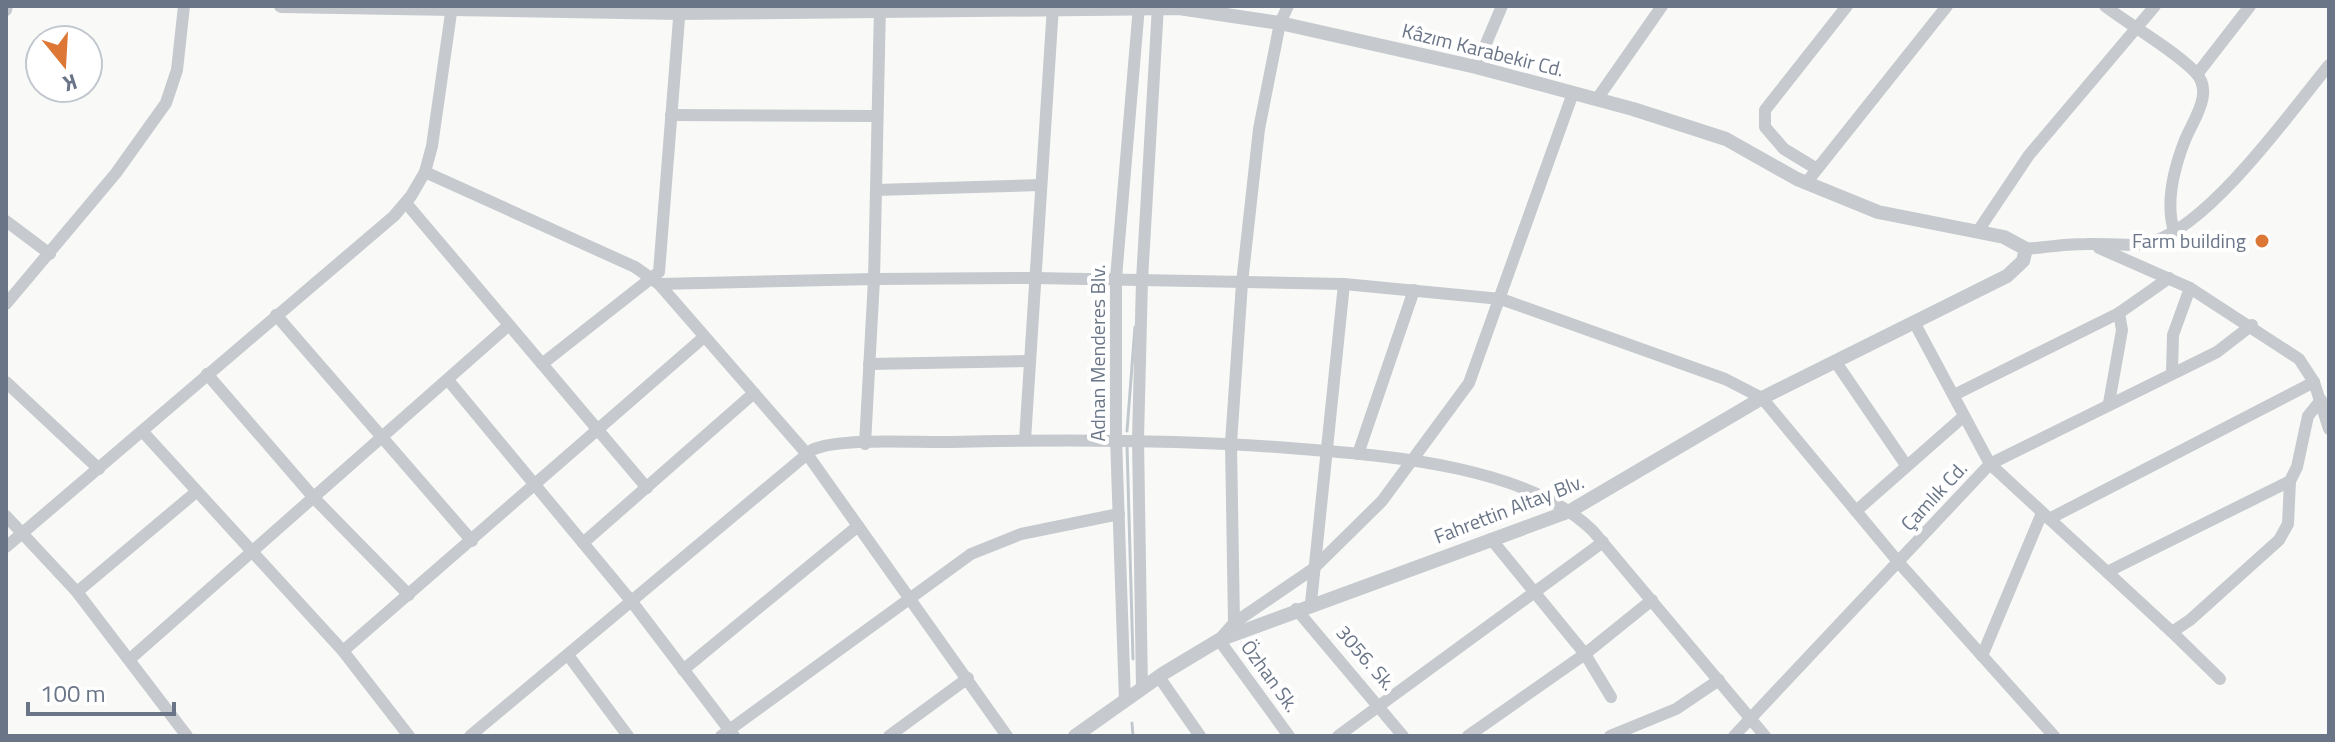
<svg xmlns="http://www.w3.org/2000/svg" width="2335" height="742" font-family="'Titillium Web',sans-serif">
<rect width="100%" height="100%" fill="#f9faf8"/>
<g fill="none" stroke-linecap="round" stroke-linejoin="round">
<!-- stream -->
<g stroke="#c0c7cd" stroke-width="3">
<polyline points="1127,431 1135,327"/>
<polyline points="1127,445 1133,659"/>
<polyline points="1132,723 1133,736"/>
</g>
<!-- minor -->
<g stroke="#c6c9cd" stroke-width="12">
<polyline points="452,6 432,146 425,172 635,267 659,284 807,454 1007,736"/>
<path d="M2105,6C2131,26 2174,50 2195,72C2215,92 2193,120 2185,140C2174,168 2165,202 2174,231"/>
<polyline points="6,10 7,6"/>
<polyline points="1476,67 1502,6"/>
<polyline points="2198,73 2250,6"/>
<polyline points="1597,99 1662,6"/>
<polyline points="671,115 875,116"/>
<polyline points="1817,169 1784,149 1765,127 1765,110 1847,6"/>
<polyline points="1806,183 1947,6"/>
<polyline points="1041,185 876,190 874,279 1034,278 1344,284 1501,299 1725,379 1762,398 1900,564 2054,736"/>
<polyline points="876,190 880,6"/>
<polyline points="406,203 647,488"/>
<polyline points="6,221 50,254"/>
<polyline points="1978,231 2029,155 2155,6"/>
<polyline points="2099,248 2190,288 2299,359 2314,382 2329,429"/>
<path d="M2026,249C2046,247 2066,244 2087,244C2109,243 2132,248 2154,241C2211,223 2290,113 2329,65"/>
<polyline points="659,284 874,279 865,444"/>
<polyline points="6,304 116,173 166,103 177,70 184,6"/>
<polyline points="276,315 472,541"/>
<polyline points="1914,322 1990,464 2172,632 2190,620 2279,540 2288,524 2290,481 2297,467 2308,416 2321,400"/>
<polyline points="1835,361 1906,465"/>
<polyline points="542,364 659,272 680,6"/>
<polyline points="869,364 1030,361"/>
<polyline points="2172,372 2173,335 2190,288"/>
<polyline points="207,374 315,499 409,595"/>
<polyline points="448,380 632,602 734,736"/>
<polyline points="6,382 99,469"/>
<polyline points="1954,395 2119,313 2169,278"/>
<polyline points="2109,403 2122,330 2119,313"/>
<polyline points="143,432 343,651 409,736"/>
<polyline points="1025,440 1053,6"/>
<polyline points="1358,454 1414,290"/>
<polyline points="1856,511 1964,416"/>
<polyline points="6,516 77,592 187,736"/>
<polyline points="2049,519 2314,382"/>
<polyline points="1491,539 1585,654 1611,697"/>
<polyline points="583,543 754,393"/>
<polyline points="6,547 394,216 411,196 425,172"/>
<polyline points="2107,572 2290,481"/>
<polyline points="77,592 196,492"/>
<polyline points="1311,603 1344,284"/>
<polyline points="1296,609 1403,736"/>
<polyline points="1234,623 1231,443 1242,283 1259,129 1280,23 1288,6"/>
<polyline points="2172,632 2220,679"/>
<polyline points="343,651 704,337"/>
<polyline points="568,655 628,736"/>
<polyline points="1982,656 2042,513"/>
<polyline points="130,659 509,325"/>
<polyline points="683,670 858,526"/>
<polyline points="1159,677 1200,736"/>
<polyline points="1142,689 1138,439 1142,280 1158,6"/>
<polyline points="1125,701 1116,438 1116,278 1139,6"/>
<path d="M470,736L812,450C840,437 917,443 951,442C1068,439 1184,439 1302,449C1390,456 1527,466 1593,531L1765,736"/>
<polyline points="721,736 971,554 1021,534 1119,514"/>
<polyline points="889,736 968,678"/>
<polyline points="1289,736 1219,640 1234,623 1313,569 1382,501 1469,383 1573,93"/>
<polyline points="1338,736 1603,542"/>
<polyline points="1468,736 1585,654 1652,600"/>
<polyline points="1610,736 1676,709 1719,680"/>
<polyline points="1734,736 1990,464 2217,352 2252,325"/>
</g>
<!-- tertiary -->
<polyline stroke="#c6c9cd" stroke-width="14" points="281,6 679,13 1179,8 1280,23 1476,67 1633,109 1726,139 1797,179 1878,212 2004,237 2026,249 2023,261 2007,276 1762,398 1570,511 1219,640 1164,673 1075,736"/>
</g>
<!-- markers -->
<circle fill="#dd7735" stroke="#fff" stroke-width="3" cx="2262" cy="241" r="8"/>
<g text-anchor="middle" stroke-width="8" stroke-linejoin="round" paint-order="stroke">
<!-- street labels -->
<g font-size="20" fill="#6a7587" stroke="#fff">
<text transform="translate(1483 50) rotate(14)" y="7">Kâzım Karabekir Cd.</text>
<text transform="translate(1098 353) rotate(-90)" y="7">Adnan Menderes Blv.</text>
<text transform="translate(1934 496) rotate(-47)" y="7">Çamlık Cd.</text>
<text transform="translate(1509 509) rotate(-21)" y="7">Fahrettin Altay Blv.</text>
<text transform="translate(1366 658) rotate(49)" y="7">3056. Sk.</text>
<text transform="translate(1270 676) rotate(54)" y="7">Özhan Sk.</text>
</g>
<!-- poi labels -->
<g font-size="20" fill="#6a7587" stroke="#fff" text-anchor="end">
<text x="2246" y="248">Farm building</text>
</g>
</g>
<!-- border -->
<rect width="2335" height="742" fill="none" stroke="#6a7587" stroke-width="16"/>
<!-- north arrow -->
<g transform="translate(64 64) rotate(162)"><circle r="38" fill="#ffffff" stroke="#c3c8cf" stroke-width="2"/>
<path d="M0-6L14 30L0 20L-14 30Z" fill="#dd7735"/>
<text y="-12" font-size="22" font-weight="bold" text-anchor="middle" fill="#6a7587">K</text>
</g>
<!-- scale -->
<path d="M28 702v12h146v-12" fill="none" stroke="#6a7587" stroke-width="4"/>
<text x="40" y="702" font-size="24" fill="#6a7587" stroke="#ffffff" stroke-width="6" paint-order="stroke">100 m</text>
</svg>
